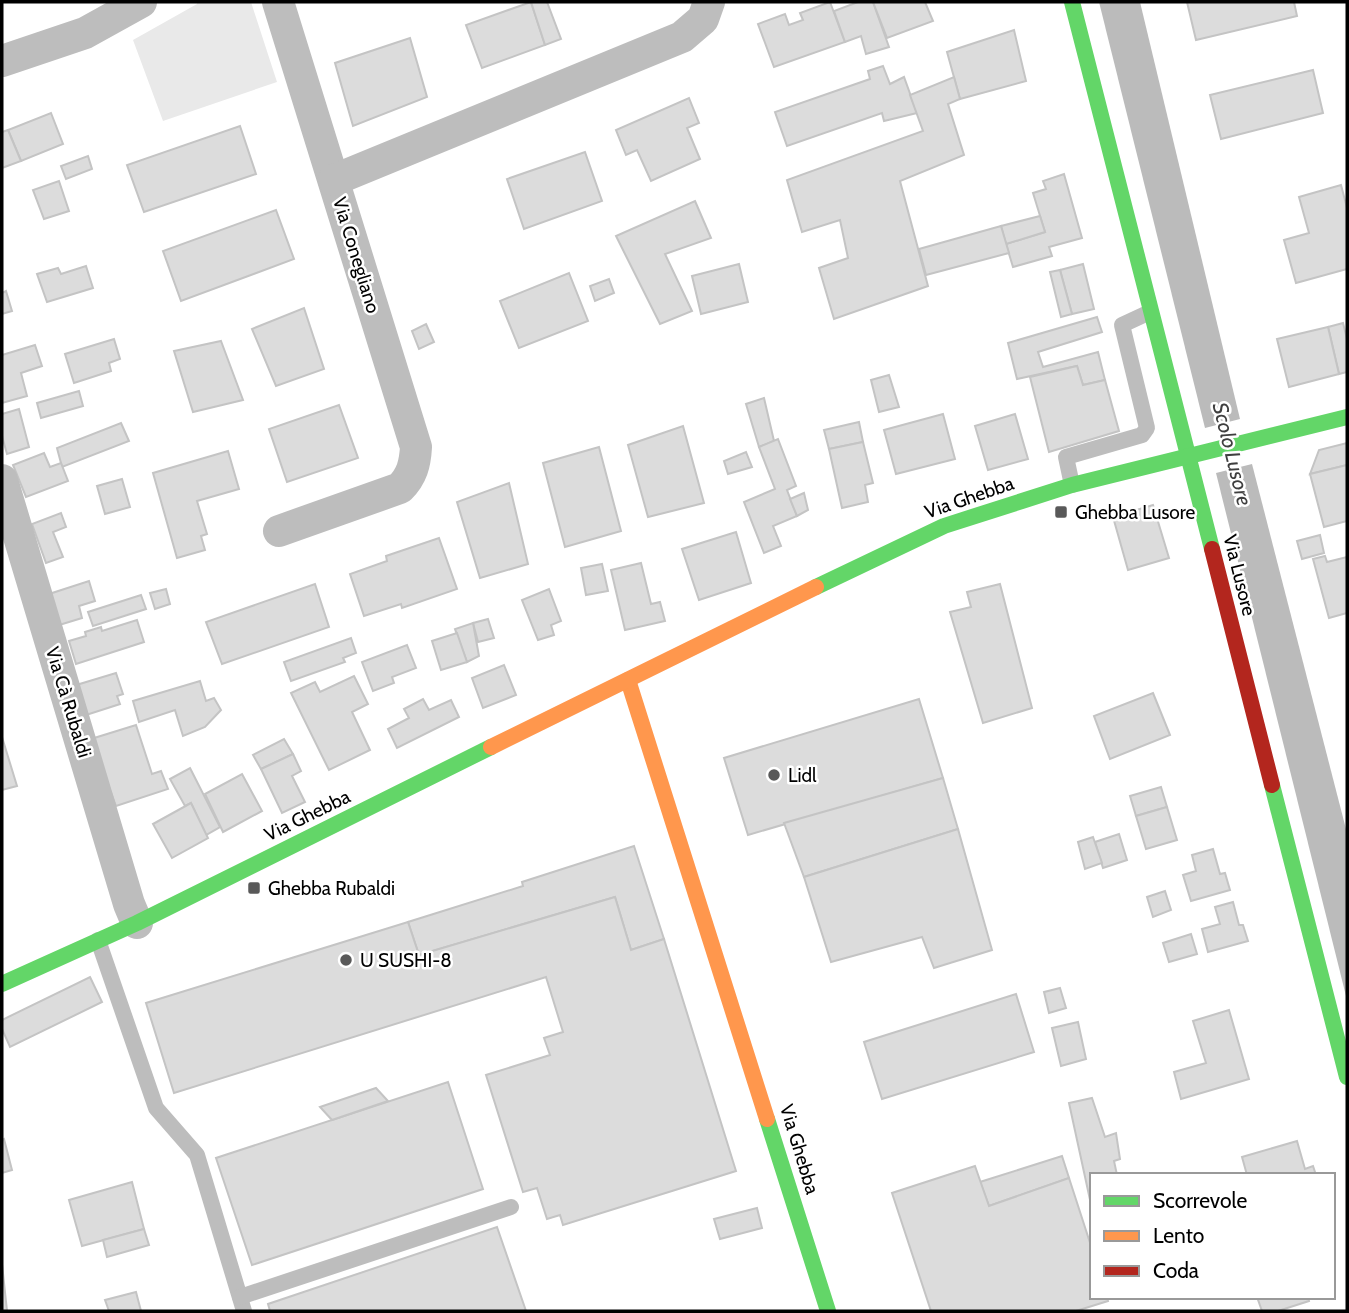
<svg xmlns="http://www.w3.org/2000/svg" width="1349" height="1313" font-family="Cabin,sans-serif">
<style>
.green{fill:#e9e9e9}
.water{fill:#bbb}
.building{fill:#dcdcdc;stroke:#c4c4c4;stroke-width:2}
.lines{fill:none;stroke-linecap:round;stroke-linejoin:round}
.lane{stroke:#bdbdbd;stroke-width:16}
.street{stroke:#bdbdbd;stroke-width:32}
.fast{stroke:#63d668;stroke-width:16}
.slow{stroke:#ff974d;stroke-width:16}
.jam{stroke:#b3261e;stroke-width:16}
.poi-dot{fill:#595959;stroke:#fff;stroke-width:2.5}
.labels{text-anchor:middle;stroke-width:5;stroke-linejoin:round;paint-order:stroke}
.street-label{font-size:19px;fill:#000;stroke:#fff}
.poi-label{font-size:19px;fill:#000;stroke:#fff;text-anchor:start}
.water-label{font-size:21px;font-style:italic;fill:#3f3f3f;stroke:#fff}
</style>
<rect width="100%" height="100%" fill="#fff"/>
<!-- green -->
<path class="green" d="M197,2H251L277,82L163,121L133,40L197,4Z"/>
<!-- water -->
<g class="water">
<path d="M1099,2H1140L1240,419L1205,428Z"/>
<path d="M1252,464L1347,833V1000L1216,473Z"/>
</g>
<!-- building -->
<g class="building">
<path d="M531,2L545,45L482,68L466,25Z"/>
<path d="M531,2H547L561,39L545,45Z"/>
<path d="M830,2L845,42L774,67L758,24L785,14L789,25L803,20L800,13Z"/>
<path d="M858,2H873L889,47L866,54L861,36L845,42L834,11Z"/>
<path d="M873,2H925L933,21L887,38Z"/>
<path d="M1187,2H1294L1297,16L1196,40Z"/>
<path d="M1014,30L1026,81L960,99L947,52Z"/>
<path d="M410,38L427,97L353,126L335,63Z"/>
<path d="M883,66L890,84L904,77L917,113L884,121L882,113L787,146L775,112L870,79L868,71Z"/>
<path d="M1313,70L1323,113L1221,139L1210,95Z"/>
<path d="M954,77L960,99L948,104L964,155L900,181L928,286L834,319L819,268L848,258L840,220L802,232L787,180L923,131L910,95Z"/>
<path d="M689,98L699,123L687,128L700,159L651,181L637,150L626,155L616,130Z"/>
<path d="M51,113L63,144L21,161L8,130Z"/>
<path d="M240,126L256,174L144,212L127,165Z"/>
<path d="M8,130L21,161L2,168V132Z"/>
<path d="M585,152L602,201L524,229L507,179Z"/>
<path d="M88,156L92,169L66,179L61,166Z"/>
<path d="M1064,174L1082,238L1049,247L1052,256L1013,267L1006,244L1045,232L1033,193L1046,189L1043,181Z"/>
<path d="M59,181L69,211L44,219L33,190Z"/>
<path d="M1341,185L1347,208V269L1296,283L1284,240L1309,233L1299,197Z"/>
<path d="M695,201L711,238L665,254L692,311L660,324L616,236Z"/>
<path d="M276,210L294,259L181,301L163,251Z"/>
<path d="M1040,216L1045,232L1006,244L1001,226Z"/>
<path d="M1001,226L1009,253L926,275L919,249Z"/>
<path d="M739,264L748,302L701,314L692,276Z"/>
<path d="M1083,264L1094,309L1072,314L1060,270Z"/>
<path d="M86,266L93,288L47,302L37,274L58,268L61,274Z"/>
<path d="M1060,270L1072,314L1061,317L1050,272Z"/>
<path d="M569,273L588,321L519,348L500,301Z"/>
<path d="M609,279L614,293L595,301L590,286Z"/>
<path d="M6,291L12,311L2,314V293Z"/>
<path d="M304,308L324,369L276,386L252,329Z"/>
<path d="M1097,317L1102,332L1038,352L1043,367L1098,352L1105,380L1083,385L1077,366L1017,379L1008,343Z"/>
<path d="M1343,323L1347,339V372L1339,374L1328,327Z"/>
<path d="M426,324L434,342L419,349L412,331Z"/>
<path d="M1328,327L1339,374L1289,387L1277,339Z"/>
<path d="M114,339L120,359L109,363L111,371L74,383L65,354Z"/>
<path d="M221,341L243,400L193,412L174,351Z"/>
<path d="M35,345L42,366L21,373L27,396L2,403V355Z"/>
<path d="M1077,366L1083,385L1105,380L1119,431L1049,452L1030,377Z"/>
<path d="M889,375L899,407L879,412L871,380Z"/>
<path d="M79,391L83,406L41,418L37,403Z"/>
<path d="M764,398L774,441L759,447L746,404Z"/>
<path d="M339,405L358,458L287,482L269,429Z"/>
<path d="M19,409L29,447L7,454L2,436V414Z"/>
<path d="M943,414L955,459L896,474L884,430Z"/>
<path d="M1015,414L1028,459L988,470L975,426Z"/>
<path d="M859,422L863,442L829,449L824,430Z"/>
<path d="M121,423L129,441L62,467L57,448Z"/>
<path d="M683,426L704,503L648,517L628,445Z"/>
<path d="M778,439L796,486L787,490L797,516L773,526L781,546L764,553L744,502L775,489L759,447Z"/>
<path d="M863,442L873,483L865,485L868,502L842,508L829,449Z"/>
<path d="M1347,443V465L1310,474L1319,450Z"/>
<path d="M599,447L621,531L565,547L543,463Z"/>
<path d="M228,451L239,489L197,501L207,534L201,536L205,550L177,558L153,473Z"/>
<path d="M746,452L752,467L728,474L724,461Z"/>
<path d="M44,453L50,467L61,463L68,481L26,497L13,465Z"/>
<path d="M1347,465V521L1324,527L1310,474Z"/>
<path d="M122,479L130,507L105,514L97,486Z"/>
<path d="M509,483L528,564L480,578L457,502Z"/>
<path d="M804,493L808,510L797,516L790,499Z"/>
<path d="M1153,505L1169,558L1128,570L1113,517Z"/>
<path d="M61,513L66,527L53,532L63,557L46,563L32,524Z"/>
<path d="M736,532L751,583L699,600L682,549Z"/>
<path d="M1320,535L1324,553L1302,559L1297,541Z"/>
<path d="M439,538L457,589L402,608L401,604L364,616L350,574L387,561L386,556Z"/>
<path d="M1325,556L1327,562L1347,557V613L1329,618L1313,559Z"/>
<path d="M641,563L651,604L660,602L665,621L625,630L611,570Z"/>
<path d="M602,564L608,591L586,595L581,568Z"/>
<path d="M89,581L95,601L79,606L82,618L56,626L46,595Z"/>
<path d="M315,584L329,627L222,664L206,622Z"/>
<path d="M1000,584L1032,708L983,723L950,612L971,607L967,592Z"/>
<path d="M166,589L170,604L155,609L150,593Z"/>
<path d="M549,589L561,621L551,625L554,635L538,640L522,600Z"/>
<path d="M141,595L146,609L93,626L88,612Z"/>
<path d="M488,619L494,638L478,642L473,623Z"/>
<path d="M137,620L144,642L76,664L69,641L86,636L85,632L101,627L102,631Z"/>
<path d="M473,623L479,656L467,662L455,629Z"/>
<path d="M457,633L467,662L441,670L432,641Z"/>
<path d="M351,638L356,653L343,658L345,662L291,681L284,662Z"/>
<path d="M407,645L416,668L392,677L394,683L373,691L362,662Z"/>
<path d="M504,665L516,695L483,708L472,678Z"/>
<path d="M116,673L123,694L117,696L120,704L83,716L73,686Z"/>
<path d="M354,676L368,704L352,712L370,750L329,770L291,693L315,682L320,692Z"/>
<path d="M200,681L206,701L214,698L221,710L205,727L183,736L175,710L139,722L133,701Z"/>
<path d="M1153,693L1170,735L1110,759L1094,716Z"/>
<path d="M423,699L429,710L451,700L459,717L397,748L388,729L409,718L404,709Z"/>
<path d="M919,699L943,778L748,835L724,758Z"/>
<path d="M136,725L152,774L161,771L168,789L116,806L91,739Z"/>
<path d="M2,737L17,786L2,790Z"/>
<path d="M284,739L293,754L261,769L253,755Z"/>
<path d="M293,754L301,771L292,776L305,802L282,813L261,769Z"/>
<path d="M190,768L220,827L206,835L191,803L185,806L170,779Z"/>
<path d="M242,774L262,811L223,832L205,794Z"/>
<path d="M943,778L958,829L804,877L784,823Z"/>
<path d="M1161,787L1167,807L1136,816L1130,796Z"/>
<path d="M191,803L208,838L172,858L153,824Z"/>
<path d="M1167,807L1177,840L1146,849L1136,816Z"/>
<path d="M958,829L992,950L934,968L922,937L831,962L804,877Z"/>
<path d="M1119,834L1127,860L1103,868L1095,842Z"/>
<path d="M1093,837L1102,863L1085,869L1078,842Z"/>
<path d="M634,846L664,939L631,950L615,897L419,955L408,922L523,886L522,882Z"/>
<path d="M1213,849L1220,874L1225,873L1230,890L1191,901L1183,875L1196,871L1192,855Z"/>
<path d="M1165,891L1171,910L1153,917L1147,897Z"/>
<path d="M615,897L631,950L664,939L736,1171L563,1225L560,1215L547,1219L537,1188L523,1192L486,1075L550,1055L544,1038L563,1032L546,977L174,1093L146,1003L408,922L419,955Z"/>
<path d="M1233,902L1239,925H1243L1248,941L1208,952L1202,929L1220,924L1215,907Z"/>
<path d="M1191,934L1197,954L1169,962L1163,943Z"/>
<path d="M90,977L102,1002L10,1047L2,1029V1020Z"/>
<path d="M1060,988L1066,1008L1049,1013L1044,992Z"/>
<path d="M1016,994L1034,1052L882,1099L864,1042Z"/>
<path d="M1229,1010L1249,1079L1181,1099L1174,1072L1206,1063L1193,1021Z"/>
<path d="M1078,1022L1086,1059L1061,1066L1052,1028Z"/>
<path d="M448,1082L483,1189L252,1265L216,1158Z"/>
<path d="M376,1088L388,1101L332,1120L320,1107Z"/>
<path d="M1092,1098L1105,1137L1116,1133L1120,1159L1114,1161L1117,1175H1092V1209L1069,1103Z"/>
<path d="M4,1139L12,1170L2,1173V1140Z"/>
<path d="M1297,1141L1305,1169L1313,1166L1316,1175H1247L1242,1157Z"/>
<path d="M1062,1156L1069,1178L989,1206L980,1182Z"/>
<path d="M975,1166L989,1206L1069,1178L1092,1249V1297H1107L1108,1301L1076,1311H931L892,1193Z"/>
<path d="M132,1182L144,1229L82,1246L69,1200Z"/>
<path d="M757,1208L762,1228L720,1239L714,1219Z"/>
<path d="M497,1227L526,1311H270L268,1304Z"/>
<path d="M144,1229L149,1245L107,1257L103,1240Z"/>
<path d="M2,1264L7,1311H2Z"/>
<path d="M136,1292L141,1311H109L105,1300Z"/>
<path d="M1257,1297H1308L1309,1301L1278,1311H1262Z"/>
</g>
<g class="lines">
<!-- lane -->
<g class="lane">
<path d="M1072,485L1066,457L1142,435L1147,428L1122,325L1150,312"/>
<path d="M98,940L156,1108L197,1155L244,1311"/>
<path d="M240,1297L511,1207"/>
</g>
<!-- street -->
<g class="street">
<path d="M278,2L416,447C415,464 412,476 400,488L279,531"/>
<path d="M2,61L85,33L141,2"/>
<path d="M334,180L682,37L703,19L709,2"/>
<path d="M2,480L129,904L137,923"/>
</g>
<!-- fast -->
<g class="fast">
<path d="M1072,2L1212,549"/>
<path d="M816,587L944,526L1072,485L1347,417"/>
<path d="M1272,785L1347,1077"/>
<path d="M2,984L137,923L491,747"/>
<path d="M767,1119L828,1311"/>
</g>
<!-- slow -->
<g class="slow">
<path d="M628,680L767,1119"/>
<path d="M491,747L816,587"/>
</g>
<!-- jam -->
<path class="jam" d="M1212,549L1272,785"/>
</g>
<!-- markers -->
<g class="poi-dot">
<rect x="1054" y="505" width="14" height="14" rx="3.5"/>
<circle cx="774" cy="775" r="7"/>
<rect x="247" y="881" width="14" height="14" rx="3.5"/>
<circle cx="346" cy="960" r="7"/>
</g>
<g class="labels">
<!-- street labels -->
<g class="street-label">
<text transform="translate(357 255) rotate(73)" y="7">Via Conegliano</text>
<text transform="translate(969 497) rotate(-19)" y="7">Via Ghebba</text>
<text transform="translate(1240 575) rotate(76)" y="7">Via Lusore</text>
<text transform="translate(69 702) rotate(73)" y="7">Via Cà Rubaldi</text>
<text transform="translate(307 815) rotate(-26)" y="7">Via Ghebba</text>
<text transform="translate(800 1149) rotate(73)" y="7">Via Ghebba</text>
</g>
<!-- poi labels -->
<g class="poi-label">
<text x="1075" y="519">Ghebba Lusore</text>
<text x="788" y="782">Lidl</text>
<text x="268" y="895">Ghebba Rubaldi</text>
<text x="360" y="967">U SUSHI-8</text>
</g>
<!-- water labels -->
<g class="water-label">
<text transform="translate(1232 454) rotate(76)" y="7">Scolo Lusore</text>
</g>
</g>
<!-- border -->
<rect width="1349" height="1313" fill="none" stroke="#000000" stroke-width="7"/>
<!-- legend -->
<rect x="1090" y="1173" width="245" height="126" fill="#ffffff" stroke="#999999" stroke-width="2"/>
<rect x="1104" y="1196" width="35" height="10" fill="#63d668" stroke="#999999" stroke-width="2"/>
<text x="1153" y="1208" font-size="21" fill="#000000">Scorrevole</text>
<rect x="1104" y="1231" width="35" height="10" fill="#ff974d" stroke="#999999" stroke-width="2"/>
<text x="1153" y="1243" font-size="21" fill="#000000">Lento</text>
<rect x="1104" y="1266" width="35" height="10" fill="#b3261e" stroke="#999999" stroke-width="2"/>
<text x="1153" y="1278" font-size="21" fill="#000000">Coda</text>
</svg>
